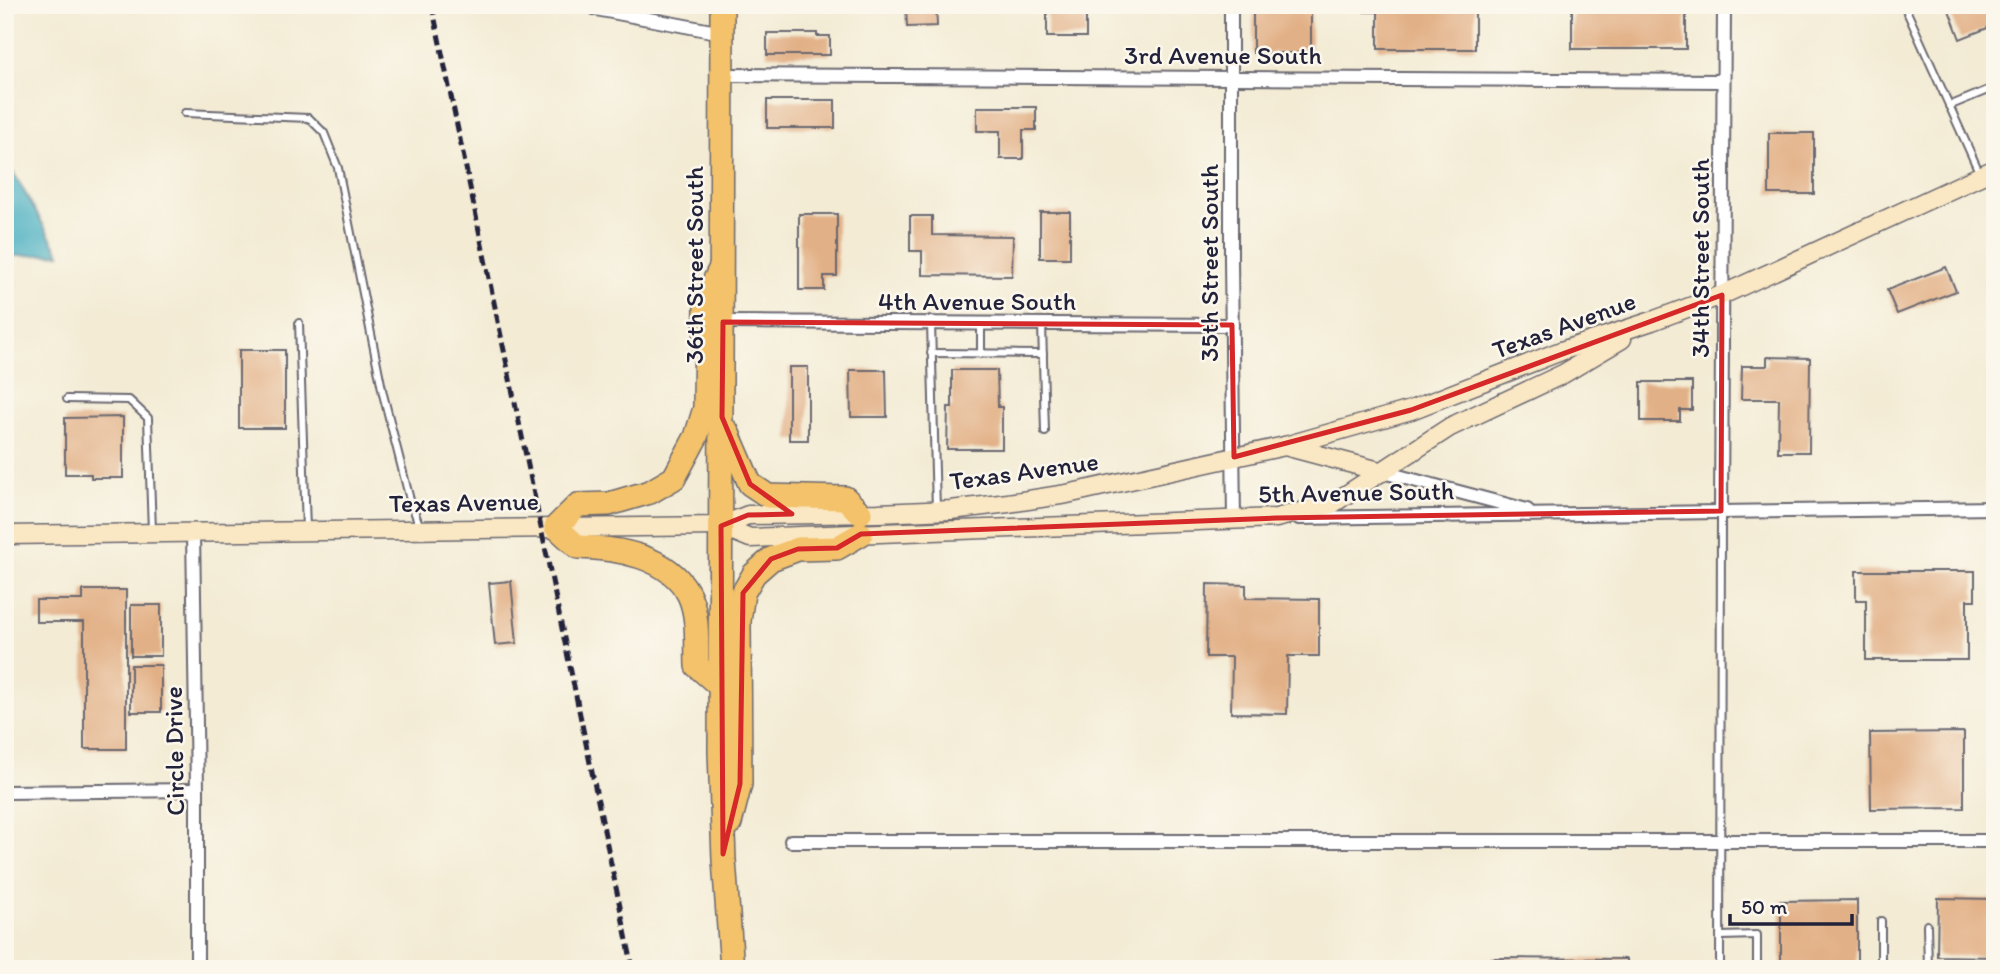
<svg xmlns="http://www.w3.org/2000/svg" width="2000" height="974" font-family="Itim,sans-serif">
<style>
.water{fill:#40abbf;stroke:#31667d;stroke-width:2}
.building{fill:#e2b086}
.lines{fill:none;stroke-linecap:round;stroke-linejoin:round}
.lane-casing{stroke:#6b6871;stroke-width:10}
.street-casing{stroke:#6b6871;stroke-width:16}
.secondary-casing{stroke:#6b6871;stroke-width:21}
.highway-casing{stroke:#6b6871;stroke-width:26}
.lane{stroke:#fff;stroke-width:6}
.street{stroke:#fff;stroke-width:12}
.secondary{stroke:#fae7c3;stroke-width:18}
.highway{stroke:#f3c26a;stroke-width:23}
.rail{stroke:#22223b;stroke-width:5;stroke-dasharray:10 5;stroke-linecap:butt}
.marked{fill:none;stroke:#d62828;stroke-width:5;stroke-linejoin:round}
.labels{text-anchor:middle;stroke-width:5;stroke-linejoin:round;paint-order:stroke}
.street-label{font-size:26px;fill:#22223b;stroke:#fbf7ec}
</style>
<rect width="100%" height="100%" fill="#fbf7ec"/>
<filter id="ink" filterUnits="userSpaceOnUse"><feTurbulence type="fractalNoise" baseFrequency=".0143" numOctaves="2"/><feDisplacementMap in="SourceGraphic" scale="14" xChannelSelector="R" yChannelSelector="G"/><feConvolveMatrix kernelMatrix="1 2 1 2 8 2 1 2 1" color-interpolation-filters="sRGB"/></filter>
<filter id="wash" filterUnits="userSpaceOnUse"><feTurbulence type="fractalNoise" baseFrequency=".00686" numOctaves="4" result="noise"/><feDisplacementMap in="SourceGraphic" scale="28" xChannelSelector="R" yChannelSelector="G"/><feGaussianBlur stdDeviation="1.57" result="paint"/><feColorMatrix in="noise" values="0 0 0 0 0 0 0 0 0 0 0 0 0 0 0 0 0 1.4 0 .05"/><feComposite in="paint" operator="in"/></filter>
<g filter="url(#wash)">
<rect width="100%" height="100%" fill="#f3ebd4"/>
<!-- water -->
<path class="water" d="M5,158L60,254L14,256L5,236Z"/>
<g id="blocks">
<!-- building -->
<g class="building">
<path d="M906,5H936L937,26L907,27Z"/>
<rect x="1047" y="5" width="39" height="32"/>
<rect x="1253" y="5" width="58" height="48"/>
<path d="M1364,5H1475V49H1378V12H1364Z"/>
<rect x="1572" y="5" width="114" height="44"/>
<path d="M1947,5H1995V25L1960,39Z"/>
<path d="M767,33H817V36H830V55H767Z"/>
<rect x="767" y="100" width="68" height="28"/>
<path d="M977,107H1036V130H1023V159H1000V131H977Z"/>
<rect x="1769" y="133" width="45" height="61"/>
<rect x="1040" y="212" width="30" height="46"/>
<path d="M799,214H837V276H824V290H799Z"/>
<path d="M910,216H932V235L1013,236L1012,276L922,275V251H910Z"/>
<path d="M1946,267L1956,291L1897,314L1887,290Z"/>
<rect x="239" y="350" width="46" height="78"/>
<path d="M1767,357L1810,358L1809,452H1778L1779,399H1741L1742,366H1767Z"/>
<rect x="789" y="367" width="19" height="73"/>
<path d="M850,370H886L887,417H851Z"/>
<path d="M952,370H997L998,407H1002V449H947L948,407H952Z"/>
<path d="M1641,382H1692V410H1680V421H1641Z"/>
<path d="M123,417V478H91V474H65V418Z"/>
<path d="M1856,571H1975V600H1967V660H1866V600H1856Z"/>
<path d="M511,581L517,643L495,645L489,583Z"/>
<path d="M1207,584L1246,585V598L1319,599V656H1288L1287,714L1231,713L1232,657H1206Z"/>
<path d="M83,590H126V749H84V622H36V600H83Z"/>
<rect x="131" y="605" width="30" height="51"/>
<rect x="131" y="665" width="30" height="47"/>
<path d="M1964,732V808L1871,809L1870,733Z"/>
<path d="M1938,898L1995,899V957L1937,956Z"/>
<path d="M1857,900V969H1781V901Z"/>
<path d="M1492,958L1627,959V969H1492Z"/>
</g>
</g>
</g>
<g filter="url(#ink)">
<use href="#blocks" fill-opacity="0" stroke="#6b6871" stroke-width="2"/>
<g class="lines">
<!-- lane casing -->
<g class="lane-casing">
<g id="lane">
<path d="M1904,5L1980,174"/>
<path d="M1949,106L1995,87"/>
<path d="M185,113L309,118L324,133L338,168L383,394L410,500L420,527"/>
<path d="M299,323L306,529"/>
<path d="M931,323L936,510"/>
<path d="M981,323V354"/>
<path d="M1042,324L1045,432"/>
<path d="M931,353L1043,354"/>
<path d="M67,399L129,400L148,418L152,531"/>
<path d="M1881,921V969"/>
<path d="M1927,925L1928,969"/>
<path d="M1721,936L1757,935V969"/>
<path d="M1720,969L1721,512"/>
</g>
</g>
<!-- street casing -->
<g class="street-casing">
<g id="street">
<path d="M1231,5V259L1234,521"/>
<path d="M596,9L722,33"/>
<path d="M722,75L1723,81"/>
<path d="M723,322L1232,325"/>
<path d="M1383,472L1527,510"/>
<path d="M1721,511L1724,5"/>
<path d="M1299,518L1995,508"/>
<path d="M193,532L197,790V969"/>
<path d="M5,792L197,790"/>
<path d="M791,841H1995"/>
</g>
</g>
<!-- secondary casing -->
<g class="secondary-casing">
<g id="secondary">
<path d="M1285,446L1383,472"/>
<path d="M721,526L750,538L1276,518L1332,504L1450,427L1563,374L1622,339"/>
<path d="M5,535L721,526L748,515L878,513L951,510L1008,503L1067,494L1285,446L1411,410L1561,351L1652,321L1722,295L1995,169"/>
</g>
</g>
<!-- highway casing -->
<g class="highway-casing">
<g id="highway">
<path d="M722,5L720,752L724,860L732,969"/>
<path d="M720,269L706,299L705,408L696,437L674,478L650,492L609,504L578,505L556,527L578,547C616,548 670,556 689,595C699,616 696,643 697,666L721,687"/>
<path d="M727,431L750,484L768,496L845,498L860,513"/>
<path d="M730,823L740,784L739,621L743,593L754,574L771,559L798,549L837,548L861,534"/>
</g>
</g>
<!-- lane -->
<use href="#lane" class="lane"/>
<!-- street -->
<use href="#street" class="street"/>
<!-- secondary -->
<use href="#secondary" class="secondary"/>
<!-- highway -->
<use href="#highway" class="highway"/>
<!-- rail -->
<path class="rail" d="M432,5L633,969"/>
</g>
</g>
<!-- marked area -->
<path class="marked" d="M1722,295L1721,511L1276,518L861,534L837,548L798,549L771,559L743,593L740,784L723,854L721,526L748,515L792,514L750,484L722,417L723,322L1232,325L1234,457L1411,410Z"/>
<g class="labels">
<!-- street labels -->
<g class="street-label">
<text x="1223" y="64">3rd Avenue South</text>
<text transform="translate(1700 258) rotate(-90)" y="9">34th Street South</text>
<text transform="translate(1209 263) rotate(-90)" y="9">35th Street South</text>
<text transform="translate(694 265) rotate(-90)" y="9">36th Street South</text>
<text x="977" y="310">4th Avenue South</text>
<text transform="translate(1564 325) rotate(-20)" y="9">Texas Avenue</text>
<text transform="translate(1024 471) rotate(-8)" y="9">Texas Avenue</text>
<text transform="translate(1356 492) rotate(-1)" y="9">5th Avenue South</text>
<text transform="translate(464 502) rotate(-1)" y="9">Texas Avenue</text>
<text transform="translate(174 751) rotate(-91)" y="9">Circle Drive</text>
</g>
</g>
<!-- margin -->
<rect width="2000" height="974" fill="none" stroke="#fbf7ec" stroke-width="28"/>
<!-- scale -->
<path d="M1730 914v10h122v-10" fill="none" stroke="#22223b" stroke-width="3.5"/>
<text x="1741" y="914" font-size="21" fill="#22223b" stroke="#fbf7ec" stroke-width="5" paint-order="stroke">50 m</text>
</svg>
